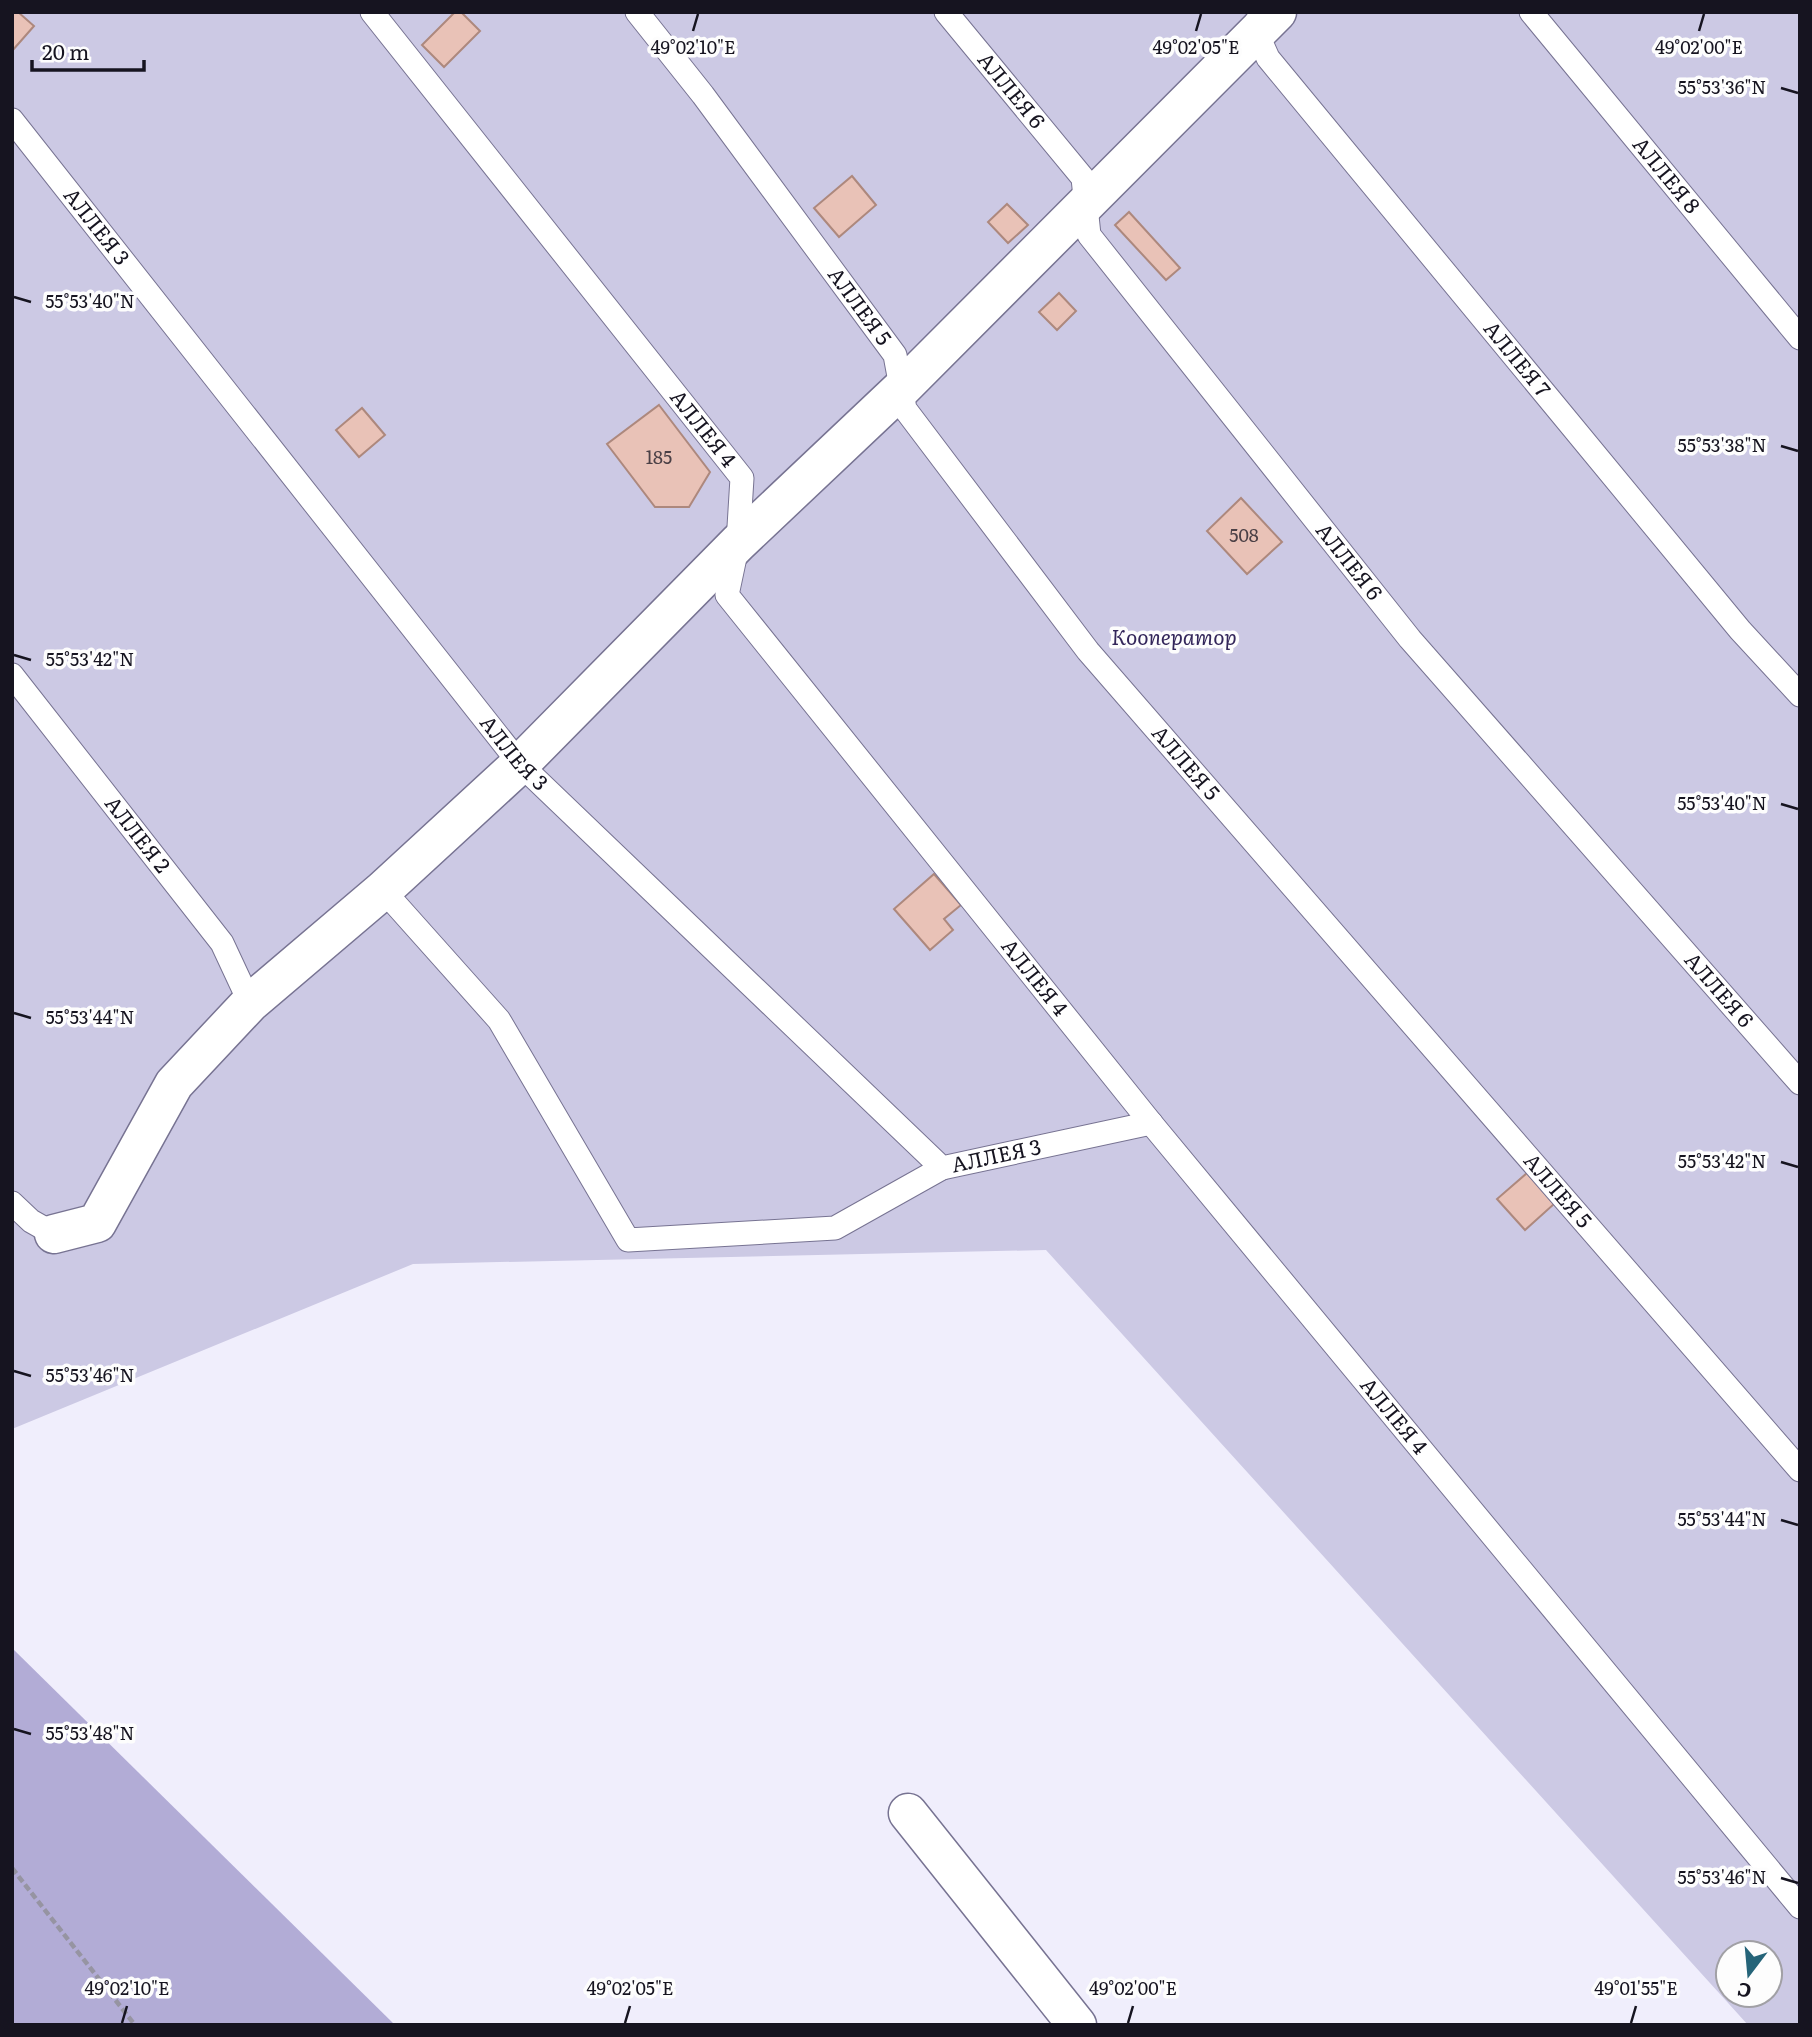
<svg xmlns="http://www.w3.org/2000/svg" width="1812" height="2037" font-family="Literata,serif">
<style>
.green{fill:#ccc9e4;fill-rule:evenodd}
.forest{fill:#b2acd6}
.building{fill:#e9c2b7;stroke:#ad887d;stroke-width:2}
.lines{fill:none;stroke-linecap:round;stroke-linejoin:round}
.lane-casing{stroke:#777392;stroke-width:25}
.street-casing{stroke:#777392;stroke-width:41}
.path{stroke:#9694a2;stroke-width:4.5;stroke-dasharray:7 3.5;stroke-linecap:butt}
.lane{stroke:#fff;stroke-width:23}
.street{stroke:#fff;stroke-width:38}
.ticks{fill:none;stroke:#161420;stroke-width:2.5}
.labels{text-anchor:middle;stroke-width:7;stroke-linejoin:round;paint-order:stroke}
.number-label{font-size:18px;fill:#4b4046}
.street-label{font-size:21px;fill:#161420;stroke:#fdfdfd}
.park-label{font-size:21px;font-style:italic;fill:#33265a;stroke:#fdfdfd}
.ticks-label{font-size:18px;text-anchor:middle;fill:#161420;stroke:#fdfdfd;stroke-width:7;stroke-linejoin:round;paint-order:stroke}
</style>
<rect width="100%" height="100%" fill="#f0eefc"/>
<!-- green -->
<path class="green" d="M12,12H1800V2025H1748L1046,1250L413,1264L12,1429ZM1728,1953H1770V1995H1728Z"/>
<!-- forest -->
<path class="forest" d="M12,1648L395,2025H12Z"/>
<!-- building -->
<g class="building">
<path d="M12,12H18L34,26L12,51Z"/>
<path d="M455,12H461L480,31L444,67L422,45Z"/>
<path d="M852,176L876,205L839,237L814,208Z"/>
<path d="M1007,204L1028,225L1008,243L988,222Z"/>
<path d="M1129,212L1180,268L1166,280L1115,225Z"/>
<path d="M1059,293L1076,311L1057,330L1039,312Z"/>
<path d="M659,405L710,472L689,507H655L607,444Z"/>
<path d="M362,408L385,435L359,457L336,430Z"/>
<path d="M1241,498L1282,542L1247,574L1207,531Z"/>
<path d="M934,874L961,905L944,919L953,930L930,950L894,909Z"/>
<path d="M1527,1173L1554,1204L1525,1230L1497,1199Z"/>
</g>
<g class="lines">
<!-- lane casing -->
<g class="lane-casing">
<g id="lane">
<path id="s1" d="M372,12L742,478L738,543L727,595L1151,1123L1800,1907"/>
<path id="s2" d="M637,12L703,95L895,355L905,409L1088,651L1800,1470"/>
<path id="s3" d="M946,12L1083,178L1089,235L1410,639L1800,1083"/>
<path id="s4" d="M1531,12L1800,338"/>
<path id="s5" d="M1256,22L1257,33L1268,58L1740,630L1800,695"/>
<path id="s6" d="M12,120L520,764L942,1168L1151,1123"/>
<path id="s7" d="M12,675L222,943L250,1003"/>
<path d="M383,890L499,1020L628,1240L835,1228L942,1168"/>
<path d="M12,1203L31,1221L54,1234"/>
</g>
</g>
<!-- street casing -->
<g class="street-casing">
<g id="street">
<path d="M54,1234L97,1223L174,1084L250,1003L383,890L520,764L738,543L901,389L1277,12"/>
<path d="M908,1813L1077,2025"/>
</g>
</g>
<!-- path -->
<path class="path" d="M12,1868L135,2025"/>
<!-- lane -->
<use href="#lane" class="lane"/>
<!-- street -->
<use href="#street" class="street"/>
</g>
<!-- ticks -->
<path class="ticks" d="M693,31L698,14M1196,31L1201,14M1699,31L1704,14M1781,88L1798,93M14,297L31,302M1781,446L1798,451M14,655L31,660M1781,804L1798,809M14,1013L31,1018M1781,1162L1798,1167M14,1371L31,1376M1781,1520L1798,1525M14,1729L31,1734M1781,1878L1798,1883M122,2023L127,2006M625,2023L630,2006M1128,2023L1133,2006M1631,2023L1636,2006"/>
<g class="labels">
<!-- number labels -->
<g class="number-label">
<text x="659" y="464">185</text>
<text x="1244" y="542">508</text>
</g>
<!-- street labels -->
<g class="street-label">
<text dy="7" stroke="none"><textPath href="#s3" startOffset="102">АЛЛЕЯ 6</textPath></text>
<text dy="7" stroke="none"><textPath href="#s4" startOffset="212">АЛЛЕЯ 8</textPath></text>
<text dy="7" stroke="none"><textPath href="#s6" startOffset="136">АЛЛЕЯ 3</textPath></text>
<text dy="7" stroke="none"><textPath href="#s2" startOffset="369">АЛЛЕЯ 5</textPath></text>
<text dy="7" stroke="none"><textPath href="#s5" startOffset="429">АЛЛЕЯ 7</textPath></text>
<text dy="7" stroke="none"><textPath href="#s1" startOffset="532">АЛЛЕЯ 4</textPath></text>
<text dy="7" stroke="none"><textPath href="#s3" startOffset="690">АЛЛЕЯ 6</textPath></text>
<text dy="7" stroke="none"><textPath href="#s6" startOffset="808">АЛЛЕЯ 3</textPath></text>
<text dy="7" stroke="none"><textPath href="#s2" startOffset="936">АЛЛЕЯ 5</textPath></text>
<text dy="7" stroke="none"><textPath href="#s7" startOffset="203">АЛЛЕЯ 2</textPath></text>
<text dy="7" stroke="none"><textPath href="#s1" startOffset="1204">АЛЛЕЯ 4</textPath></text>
<text dy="7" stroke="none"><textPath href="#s3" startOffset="1256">АЛЛЕЯ 6</textPath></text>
<text dy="7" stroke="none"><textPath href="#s6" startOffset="1460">АЛЛЕЯ 3</textPath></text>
<text dy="7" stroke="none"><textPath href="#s2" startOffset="1503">АЛЛЕЯ 5</textPath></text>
<text dy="7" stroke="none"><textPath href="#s1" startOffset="1771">АЛЛЕЯ 4</textPath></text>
</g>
<!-- park labels -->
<g class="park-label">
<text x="1174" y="645">Кооператор</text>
</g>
</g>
<g class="ticks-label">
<text x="693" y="54">49°02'10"E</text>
<text x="1196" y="54">49°02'05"E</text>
<text x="1699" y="54">49°02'00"E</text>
<text x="1722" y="94">55°53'36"N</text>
<text x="90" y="308">55°53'40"N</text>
<text x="1722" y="452">55°53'38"N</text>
<text x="90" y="666">55°53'42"N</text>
<text x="1722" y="810">55°53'40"N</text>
<text x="90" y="1024">55°53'44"N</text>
<text x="1722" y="1168">55°53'42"N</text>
<text x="90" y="1382">55°53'46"N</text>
<text x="1722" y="1526">55°53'44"N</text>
<text x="90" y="1740">55°53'48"N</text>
<text x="1722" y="1884">55°53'46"N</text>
<text x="127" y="1995">49°02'10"E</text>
<text x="630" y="1995">49°02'05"E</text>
<text x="1133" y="1995">49°02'00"E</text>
<text x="1636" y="1995">49°01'55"E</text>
</g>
<!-- border -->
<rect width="1812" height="2037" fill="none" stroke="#161420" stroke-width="28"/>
<!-- north arrow -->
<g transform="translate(1749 1974) rotate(196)"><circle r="33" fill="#fdfdfd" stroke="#a1a0a5" stroke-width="2"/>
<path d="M0-5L12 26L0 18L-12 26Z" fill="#256479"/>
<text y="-10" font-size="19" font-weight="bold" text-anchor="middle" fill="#161420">С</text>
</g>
<!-- scale -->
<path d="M32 60v10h112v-10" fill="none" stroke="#161420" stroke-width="3.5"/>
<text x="42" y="60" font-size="21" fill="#161420" stroke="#fdfdfd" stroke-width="5" paint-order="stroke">20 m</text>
</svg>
